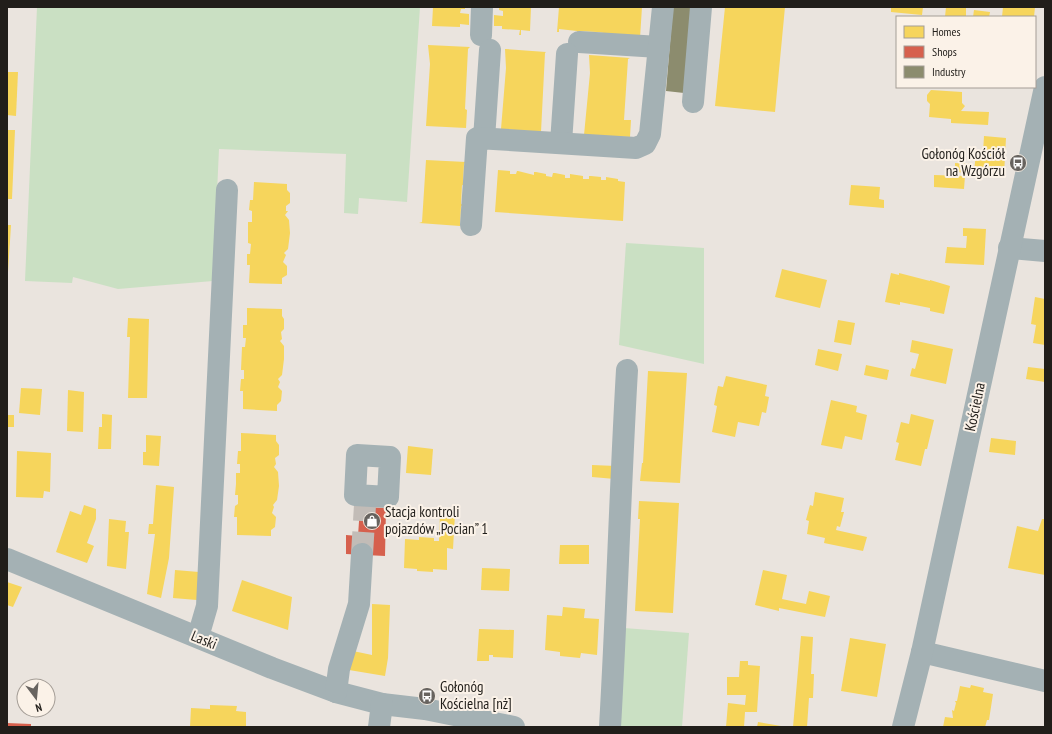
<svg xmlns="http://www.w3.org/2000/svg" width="1052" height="734" font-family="'PT Sans Narrow',sans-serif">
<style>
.green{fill:#cae0c3}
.homes{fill:#f6d55c}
.shops{fill:#d6604d}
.industry{fill:#8c8c6e}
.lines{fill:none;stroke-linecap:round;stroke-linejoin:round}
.minor-tunnel{stroke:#c2bcb7;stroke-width:22;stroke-dasharray:22 11;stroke-linecap:butt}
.minor{stroke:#a4b1b4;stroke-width:22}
.labels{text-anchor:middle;stroke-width:4;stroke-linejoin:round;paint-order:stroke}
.poi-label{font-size:15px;fill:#211e1a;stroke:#fbf2e8;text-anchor:start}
.street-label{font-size:15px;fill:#211e1a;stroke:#fbf2e8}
</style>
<rect width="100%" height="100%" fill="#eae4de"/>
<!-- green -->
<g class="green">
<path d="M37,7H420L407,202L359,198L358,214L344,213L346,154L219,149L213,281L118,289L73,277L72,283L25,281Z"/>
<path d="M626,243L704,248V364L619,345Z"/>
<path d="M624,628L689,633L682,727H619Z"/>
</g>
<!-- homes -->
<g class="homes">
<path d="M433,7H465V9H461L460,13L469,14V25L460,24V27L432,26Z"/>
<path d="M499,7H531L530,31L521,30V35H519L520,30L502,29V26H494V15L503,16V11L499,10Z"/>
<path d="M559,7H642L640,38L597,32L579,31V34L577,33V31L559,29V32H557Z"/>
<path d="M725,7H785L775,112L715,106Z"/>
<path d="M891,7H923L922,15L891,12Z"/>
<path d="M946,7H966V17H945Z"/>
<path d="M1003,7H1035L1034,17H1002Z"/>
<path d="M974,10L990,12L989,17H973Z"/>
<path d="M428,45L470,47L468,49L465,109L467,110L466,128L426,126L430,64Z"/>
<path d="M505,49L546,52L545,53L541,132L501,129L506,68Z"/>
<path d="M589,55L630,58L628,59L624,120H631L630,137L584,135L590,73Z"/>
<path d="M7,72H18L16,116L7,115Z"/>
<path d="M931,90L962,92V103L965,106L961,111L989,112L988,125L951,123V119L929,117L930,104L927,101V95Z"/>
<path d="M7,130H15L12,199H7Z"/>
<path d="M984,136L1006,138L1004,175L974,173L976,152L983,153Z"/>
<path d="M426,160L466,162L464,164L463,183H465V186L462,185L461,204H464V206H461L460,226L419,223L422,222Z"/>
<path d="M955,163L970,164V173L955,172Z"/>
<path d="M498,170L510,171V174H516L517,171H518L534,175V172H536L546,174V176L552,177L553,173H555L565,175V178H570V174L583,176V179H589V176H591L601,177V180H606V177L618,179V181L625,182L623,221L495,212Z"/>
<path d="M934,175L965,176L964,189L934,187Z"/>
<path d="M254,182L287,184V190L290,193V203L286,206V211H288L285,215L289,220L290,233L288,249L284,253L286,255L283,262L287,266V275L282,278V284L249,283L250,265H247V254H250L251,244L248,243V222H252V211L249,210L250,200H253Z"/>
<path d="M851,185L880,187L879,199L884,200V208L849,205Z"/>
<path d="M7,225H11L8,272H7Z"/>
<path d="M963,228L986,229L984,265L945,263L947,247L966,248L967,236H963Z"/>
<path d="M782,269L827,280L820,308L775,297Z"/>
<path d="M891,273L899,275V273L930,281V280L950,286L944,314L930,311V308L900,302V305L885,302Z"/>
<path d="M1035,297L1045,299V345L1033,343L1036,325L1031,324Z"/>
<path d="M247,308L282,309V316L284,319V329L281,332L282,339L280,341L284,346V359L282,375L278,379L280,382L278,387L282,391L281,401L277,405V411L243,409V391H240L241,379H244V370H241L242,347H245L246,338H243V325H247Z"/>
<path d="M128,318L149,319L147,398H128L130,337H127Z"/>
<path d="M838,320L855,323L851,345L834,342Z"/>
<path d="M912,340L953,349L946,384L910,376L912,368L915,369L919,354L910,352Z"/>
<path d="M818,349L842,354L838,371L815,365Z"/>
<path d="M866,365L889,370L887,380L864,375Z"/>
<path d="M1028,367L1045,369V382L1026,379Z"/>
<path d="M648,371L687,373L680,483L640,481L642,463H643Z"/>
<path d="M726,376L767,385L765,396L769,397L766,413L762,412L759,426L738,422L735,437L712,432L717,406L714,405L718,386L723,387Z"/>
<path d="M21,388L42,389L40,415L19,413Z"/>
<path d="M68,390L84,392L83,432L67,431Z"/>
<path d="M831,400L857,406L856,412L867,415L862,440L845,436L842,449L821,445Z"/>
<path d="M102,414L112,415L111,449H98L99,427H102Z"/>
<path d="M911,414L934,420L927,449H925L921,466L895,460L899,443L896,442L901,422L909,424Z"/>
<rect x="7" y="415" width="7" height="12"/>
<path d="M241,433L276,435V441L279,445V455L275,458L276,464L274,467L278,472L279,486L277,500L273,505L274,507L272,513L276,517L275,527L271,530V536L237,535V517H234L235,506L238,504V495H235L236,484V473H240V464H237L238,451H241Z"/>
<path d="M146,435L161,436L159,466L143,465V452H146Z"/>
<path d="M991,438L1016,441L1015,455L989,452Z"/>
<path d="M408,446L433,449L431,475L406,473Z"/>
<path d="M17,451L51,453L50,492L44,491L43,498L16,497Z"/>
<path d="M592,465L616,466L615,479L592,477Z"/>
<path d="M156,485L174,487L169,558L161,598L147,594L155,534H148L149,524H153Z"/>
<path d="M815,492L844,498L841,512H844L840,527L837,526L836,530L867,537L863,551L824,543L825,538L807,534L809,521L806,520L810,505L813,506Z"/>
<path d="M639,501L679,503L673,613L635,611L640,519H638Z"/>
<path d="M84,505L96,509V519L87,543L94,546L87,563L56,552L70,511L81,515Z"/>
<path d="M440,513L455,514L453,549L447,548V570L433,569V572L417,571V569L404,568L405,539L419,540V537L434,538V541H439Z"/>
<path d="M109,519L126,521L125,532H129L126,569L107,566Z"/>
<path d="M1042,519H1045V575L1008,568L1017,526L1038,531Z"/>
<path d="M560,545H589V564H559Z"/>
<path d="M482,568L510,569L509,591L481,590Z"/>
<path d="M175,570L199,572L197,600L173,598Z"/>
<path d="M763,570L787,575L782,599L806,604L809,591L830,596L825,617L779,608V611L755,605Z"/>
<path d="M242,580L292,597L288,630L232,611Z"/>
<path d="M7,582L22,587L13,607L7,605Z"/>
<path d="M372,604L390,605L388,658L385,676L349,670L353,651L372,655Z"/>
<path d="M563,607L585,609L584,618L599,619L597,655L581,653L580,658L560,656V652L545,650L547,615L562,616Z"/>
<path d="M479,629L514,630L513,658L493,657V655H489V661H477Z"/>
<path d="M801,636L813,637L811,674H814L813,698H809L807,727H793Z"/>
<path d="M850,638L886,644L877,697L841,691Z"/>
<path d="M740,661H748V665L760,666L757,712H745L744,727H726L728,703L745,705L746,695H727V677H739Z"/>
<path d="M971,685L984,688L983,692L993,694L989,720H987L985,727H943L945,717L953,718L952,710L954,711L956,703L955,701H957L960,686L970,688Z"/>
<path d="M210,705L237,706L236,711L246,712V727H190L191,708L210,709Z"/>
<path d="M758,722L781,726L780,727H757Z"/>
</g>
<!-- shops -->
<g class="shops">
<path d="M360,507L386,508L385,556L346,554V535L358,536Z"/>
<path d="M7,723L31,724V727H7Z"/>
</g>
<!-- industry -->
<path class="industry" d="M673,7H691L684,93L666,91Z"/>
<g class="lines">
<!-- minor-tunnel -->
<path class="minor-tunnel" d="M362,554L365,505"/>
<!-- minor -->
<g class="minor">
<path d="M481,35L482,7"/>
<path d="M579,42L659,47"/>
<path d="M693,102L701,7"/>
<path d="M484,139L490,50"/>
<path d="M561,143L567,54"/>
<path d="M471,225L477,138L636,148L645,144L650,134L663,7"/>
<path d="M1009,248L1045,251"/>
<path d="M357,455L390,457L388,497L355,495Z"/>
<path d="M7,559L272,668L336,692L382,704L425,709L514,727"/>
<path d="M198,637L207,606L227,190"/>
<path d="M922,652L1045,681"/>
<path d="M336,692L339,669L359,604L362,554"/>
<path d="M379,727L382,704"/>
<path d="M610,727C617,608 620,489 627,370"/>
<path d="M903,727L922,652L1045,87"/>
</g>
</g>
<!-- icons -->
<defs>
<g id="bus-disc" transform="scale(0.9)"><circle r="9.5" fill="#67635f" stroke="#fbf2e8"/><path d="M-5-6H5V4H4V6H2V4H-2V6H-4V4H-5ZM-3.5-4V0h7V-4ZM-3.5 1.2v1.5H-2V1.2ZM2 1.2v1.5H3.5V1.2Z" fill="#fff"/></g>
<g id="shop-disc" transform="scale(0.9)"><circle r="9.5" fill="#67635f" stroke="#fbf2e8"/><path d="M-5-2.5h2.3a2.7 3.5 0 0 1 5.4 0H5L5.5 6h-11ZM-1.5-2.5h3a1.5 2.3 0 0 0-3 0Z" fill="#fff"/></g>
</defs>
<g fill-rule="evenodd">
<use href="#bus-disc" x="1018" y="163"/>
<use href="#shop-disc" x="372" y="521"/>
<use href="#bus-disc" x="427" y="696"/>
</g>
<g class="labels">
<!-- poi labels -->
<g class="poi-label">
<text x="1005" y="159" text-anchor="end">Gołonóg Kościół<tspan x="1005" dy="17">na Wzgórzu</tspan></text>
<text x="385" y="517">Stacja kontroli<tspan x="385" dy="17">pojazdów „Pocian” 1</tspan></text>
<text x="440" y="692">Gołonóg<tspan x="440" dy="17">Kościelna [nż]</tspan></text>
</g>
<!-- street labels -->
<g class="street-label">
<text transform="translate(975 407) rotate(-78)" y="5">Kościelna</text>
<text transform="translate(204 640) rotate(22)" y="5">Laski</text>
</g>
</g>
<!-- border -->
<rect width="1052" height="734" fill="none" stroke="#211e1a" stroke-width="16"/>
<!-- legend -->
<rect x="896" y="16" width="140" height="72" fill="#fbf2e8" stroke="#a49d96"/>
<rect x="904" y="26" width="20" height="12" fill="#f6d55c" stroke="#a49d96"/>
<text x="932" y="36" font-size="12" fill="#211e1a">Homes</text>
<rect x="904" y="46" width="20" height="12" fill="#d6604d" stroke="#a49d96"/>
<text x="932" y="56" font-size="12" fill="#211e1a">Shops</text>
<rect x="904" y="66" width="20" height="12" fill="#8c8c6e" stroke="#a49d96"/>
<text x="932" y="76" font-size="12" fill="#211e1a">Industry</text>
<!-- north arrow -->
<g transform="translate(36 698) rotate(164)"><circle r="19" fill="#fbf2e8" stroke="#a49d96"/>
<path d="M0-3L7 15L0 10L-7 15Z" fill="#67635f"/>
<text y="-6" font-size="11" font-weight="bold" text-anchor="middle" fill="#211e1a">N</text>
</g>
</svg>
